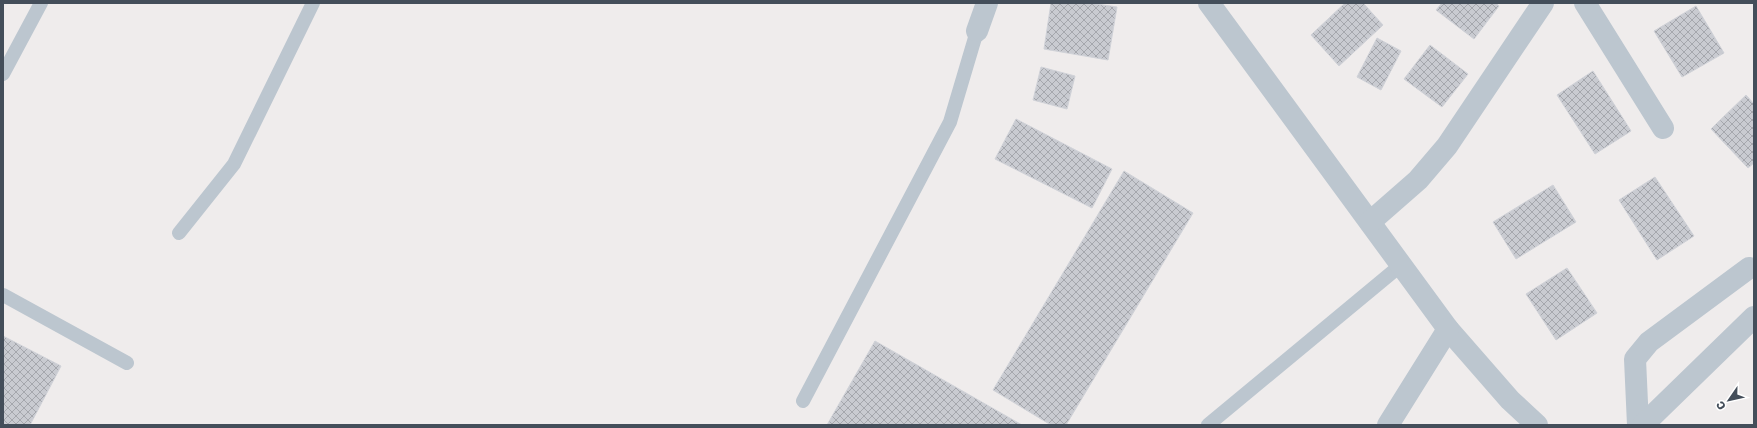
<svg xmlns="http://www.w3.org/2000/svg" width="1757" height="428" font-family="Rubik,sans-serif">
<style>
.building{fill:url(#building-cross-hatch);stroke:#d0d2d8}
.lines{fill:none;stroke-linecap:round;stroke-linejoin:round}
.service{stroke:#bcc6cf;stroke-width:14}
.minor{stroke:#bcc6cf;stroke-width:22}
</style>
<defs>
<pattern id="building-cross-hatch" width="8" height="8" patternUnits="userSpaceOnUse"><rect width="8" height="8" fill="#c9cbd1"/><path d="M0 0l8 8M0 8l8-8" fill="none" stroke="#a5a7ad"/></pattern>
</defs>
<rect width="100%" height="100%" fill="#efecec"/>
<!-- building -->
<g class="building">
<path d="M1051,3H1090L1117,7L1108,60L1044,49Z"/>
<path d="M1345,3H1363L1383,25L1339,66L1311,35Z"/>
<path d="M1442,3H1496L1499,6L1474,39L1436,10Z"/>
<path d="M1696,6L1724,53L1682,77L1654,31Z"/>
<path d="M1377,38L1401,51L1381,90L1357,77Z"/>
<path d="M1430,45L1468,74L1442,107L1404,79Z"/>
<path d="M1041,67L1075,76L1067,109L1033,100Z"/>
<path d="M1593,71L1631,131L1595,154L1557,95Z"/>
<path d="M1746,95L1754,104V163L1748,168L1711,129Z"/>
<path d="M1016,119L1112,169L1092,208L995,159Z"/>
<path d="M1124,171L1193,213L1066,425H1051L993,390Z"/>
<path d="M1655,177L1694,236L1657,260L1619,200Z"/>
<path d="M1553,185L1576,222L1516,259L1493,222Z"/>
<path d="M1567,268L1597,313L1556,340L1526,294Z"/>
<path d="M3,336L61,366L30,425H3Z"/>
<path d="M875,341L1022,425H827Z"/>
</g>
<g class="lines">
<!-- service -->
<g class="service">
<path d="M3,74L41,3"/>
<path d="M179,233L234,164L313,3"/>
<path d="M3,295L127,363"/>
<path d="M803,401L950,122L977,31"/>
<path d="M1208,425L1401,265"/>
</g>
<!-- minor -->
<g class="minor">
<path d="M1209,3L1448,329L1510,400L1537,425"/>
<path d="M1585,3L1663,128"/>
<path d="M977,31L987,3"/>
<path d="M1370,222L1418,180L1447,146L1543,3"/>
<path d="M1388,425L1448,329"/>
<path d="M1638,425L1635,359L1649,342L1749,268"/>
<path d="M1643,425L1754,317"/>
</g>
</g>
<!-- border -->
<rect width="1757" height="428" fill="none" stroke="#444e5a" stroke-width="8"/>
<!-- north arrow -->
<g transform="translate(1729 400) rotate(236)" stroke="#ffffff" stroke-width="3" paint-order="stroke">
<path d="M0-3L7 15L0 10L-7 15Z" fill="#444e5a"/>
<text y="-6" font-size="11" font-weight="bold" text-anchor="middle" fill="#444e5a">С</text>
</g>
</svg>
